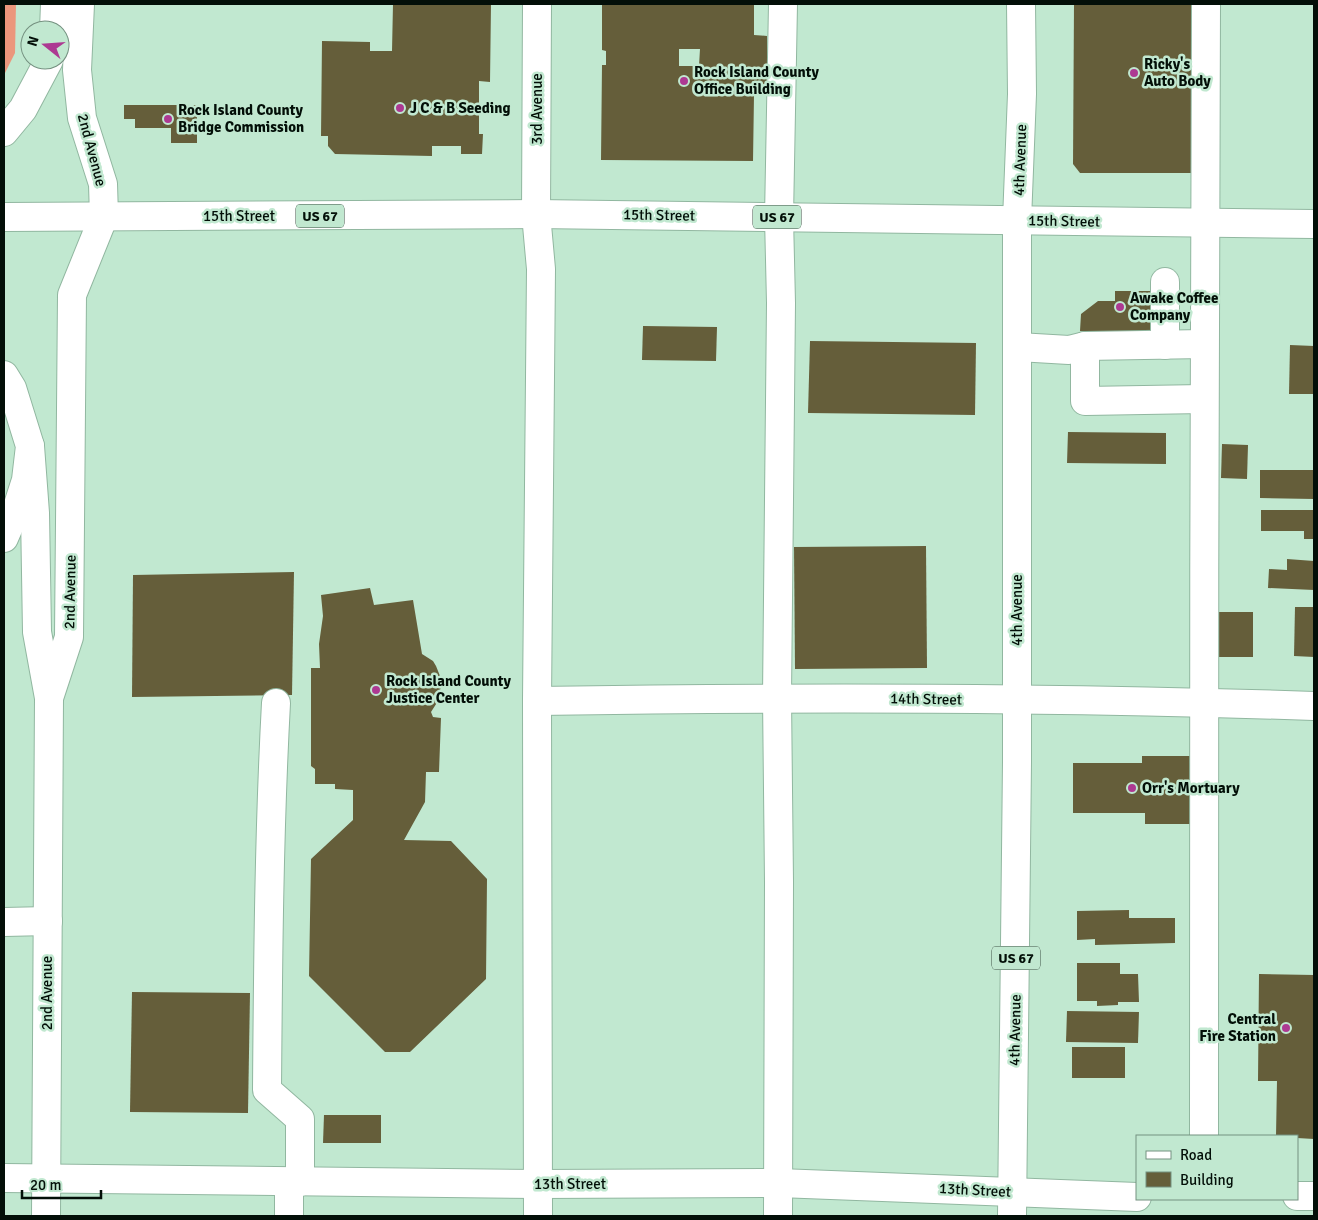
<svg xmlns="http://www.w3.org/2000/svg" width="1318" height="1220" font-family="Signika,sans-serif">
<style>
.green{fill:#eb977c}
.building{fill:#655e3a;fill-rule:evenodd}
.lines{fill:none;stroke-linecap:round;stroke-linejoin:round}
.minor-casing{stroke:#91b7a0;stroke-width:30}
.major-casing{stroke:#91b7a0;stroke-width:30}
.highway-casing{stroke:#91b7a0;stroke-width:30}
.minor{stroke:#fff;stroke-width:28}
.major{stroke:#fff;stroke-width:28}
.highway{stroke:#fff;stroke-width:28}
.poi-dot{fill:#ad3992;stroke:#c1e8d0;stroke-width:2}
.labels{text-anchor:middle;stroke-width:5;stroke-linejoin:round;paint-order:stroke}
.shield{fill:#c1e8d0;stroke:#3c5044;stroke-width:1}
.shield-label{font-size:14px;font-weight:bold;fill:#030f08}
.poi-label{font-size:15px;font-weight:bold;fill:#030f08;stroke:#c1e8d0;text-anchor:start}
.street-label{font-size:15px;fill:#030f08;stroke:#c1e8d0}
</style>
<rect width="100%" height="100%" fill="#c1e8d0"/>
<!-- green -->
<path class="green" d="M4,4H16L15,53L4,75Z"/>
<!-- building -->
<g class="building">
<path d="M393,4H491L490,82L479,81V134H483L482,154H461V146H432V156L335,154L328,146V136H321L322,41L370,42V51H392Z"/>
<path d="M602,4H754V35L767,36V95H754L753,161L601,160L602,65H606V51L602,50ZM679,49H700L699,66H679Z"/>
<path d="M1074,4H1194L1193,173H1080L1073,164Z"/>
<path d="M124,105H197V143H171V128H135V119H124Z"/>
<path d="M1115,291H1152L1151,332L1080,331L1081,314L1098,301H1115Z"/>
<path d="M643,326L717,327L716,361L642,360Z"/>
<path d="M810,341L976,343L975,415L808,413Z"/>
<path d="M1290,345L1314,346V394H1289Z"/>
<path d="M1068,432L1166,433V464L1067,463Z"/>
<path d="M1222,444L1248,445L1247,479L1221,478Z"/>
<path d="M1260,470H1314V499L1260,498Z"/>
<path d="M1261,510H1314V539H1304V531H1261Z"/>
<path d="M926,546L927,668L795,669L794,547Z"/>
<path d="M1287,559L1314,561V590L1268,588L1269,569L1287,570Z"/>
<path d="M294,572L292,695L132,697L133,575Z"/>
<path d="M370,588L374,605L413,600L422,654L433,661L436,666L442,681L438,701L431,712L433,717L441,718L439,772H426L425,802L404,840L451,841L487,879L486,979L410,1052H385L309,976L311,859L353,820V790L335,789V784H315V769L311,766V668H320L319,644L323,616L321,595Z"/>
<path d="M1295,607H1314V657L1294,656Z"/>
<rect x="1213" y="612" width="40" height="45"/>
<path d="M1142,756H1190V824H1145V813H1073V763H1142Z"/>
<path d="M1129,910V918H1175V943L1095,945V939L1077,940V911Z"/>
<path d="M1077,963H1120V974H1138L1139,1002H1118V1005L1097,1006V1001H1077Z"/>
<path d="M1259,974L1314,975V1139L1297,1138V1136H1276L1277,1081H1258Z"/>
<path d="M132,992L250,993L248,1113L130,1112Z"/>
<path d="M1067,1011L1139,1012L1138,1043L1066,1042Z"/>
<rect x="1072" y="1047" width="53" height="31"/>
<path d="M324,1115H381V1143H323Z"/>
</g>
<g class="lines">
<!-- minor casing -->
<g class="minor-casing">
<g id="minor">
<path d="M537,4L536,214L541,269L537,701L538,1216"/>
<path d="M1165,345V282"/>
<path d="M1085,346V401L1203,399"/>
<path d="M1018,347L1069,350L1085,346L1204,344"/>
<path d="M537,701C796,697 1055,697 1314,706"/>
<path d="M276,703C269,832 268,961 267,1090L300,1119V1182"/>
<path d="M4,922L48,921"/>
<path d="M1204,1136C1205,759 1203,381 1206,4"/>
<path d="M4,1178L539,1184L779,1183L1137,1197"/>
<path d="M289,1182V1216"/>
<path d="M1297,1196H1314"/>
<path d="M46,1216L49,698L69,637L72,295L104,216L103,184L82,118L77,70L80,4"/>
<path d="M778,1216L779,882L777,697L781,303L779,217L783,4"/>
</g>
</g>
<!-- major casing -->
<g class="major-casing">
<g id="major">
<path d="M4,217L536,214L1314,224"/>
<path d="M1012,1216L1017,762V220L1022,94L1021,4"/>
</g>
</g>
<!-- highway casing -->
<g class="highway-casing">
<g id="highway">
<path d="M54,30L55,4"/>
<path d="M4,132L23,109L49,60"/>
<path d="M4,375L12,388L30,446L26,480L17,508L4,538"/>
<path d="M30,446L35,513L37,632L49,698"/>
</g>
</g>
<!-- minor -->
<use href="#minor" class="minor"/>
<!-- major -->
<use href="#major" class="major"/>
<!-- highway -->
<use href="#highway" class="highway"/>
</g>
<!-- markers -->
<g class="poi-dot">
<circle cx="1134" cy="73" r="5"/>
<circle cx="684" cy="81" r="5"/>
<circle cx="400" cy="108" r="5"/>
<circle cx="168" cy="119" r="5"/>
<circle cx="1120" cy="307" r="5"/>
<circle cx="376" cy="690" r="5"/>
<circle cx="1132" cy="788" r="5"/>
<circle cx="1286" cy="1028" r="5"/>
</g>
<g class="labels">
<!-- shield labels -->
<g class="shield">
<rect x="296" y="204.5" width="48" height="23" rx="4"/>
<rect x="753" y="205.5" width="48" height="23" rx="4"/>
<rect x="992" y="946.5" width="48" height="23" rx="4"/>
</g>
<g class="shield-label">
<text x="320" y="221">US 67</text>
<text x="777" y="222">US 67</text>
<text x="1016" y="963">US 67</text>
</g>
<!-- poi labels -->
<g class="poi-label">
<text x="1144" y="69">Ricky's<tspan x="1144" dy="17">Auto Body</tspan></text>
<text x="694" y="77">Rock Island County<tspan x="694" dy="17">Office Building</tspan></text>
<text x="410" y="113">J C &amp; B Seeding</text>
<text x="178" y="115">Rock Island County<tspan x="178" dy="17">Bridge Commission</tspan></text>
<text x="1130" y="303">Awake Coffee<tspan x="1130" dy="17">Company</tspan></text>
<text x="386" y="686">Rock Island County<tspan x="386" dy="17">Justice Center</tspan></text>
<text x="1142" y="793">Orr's Mortuary</text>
<text x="1276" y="1024" text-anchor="end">Central<tspan x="1276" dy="17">Fire Station</tspan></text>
</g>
<!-- street labels -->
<g class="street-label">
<text transform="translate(537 109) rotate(-90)" y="5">3rd Avenue</text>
<text transform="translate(92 150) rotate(75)" y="5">2nd Avenue</text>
<text transform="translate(1020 160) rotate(-88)" y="5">4th Avenue</text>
<text transform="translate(659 215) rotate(1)" y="5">15th Street</text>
<text x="239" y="221">15th Street</text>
<text transform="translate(1064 221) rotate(1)" y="5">15th Street</text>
<text transform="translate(70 592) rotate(-89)" y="5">2nd Avenue</text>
<text transform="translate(1017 610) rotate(-90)" y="5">4th Avenue</text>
<text transform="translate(926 699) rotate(1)" y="5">14th Street</text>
<text transform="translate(47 993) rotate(-90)" y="5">2nd Avenue</text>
<text transform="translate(1015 1030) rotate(-89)" y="5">4th Avenue</text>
<text x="570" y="1189">13th Street</text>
<text transform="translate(975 1190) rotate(3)" y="5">13th Street</text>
</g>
</g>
<!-- border -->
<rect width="1318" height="1220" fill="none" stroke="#030f08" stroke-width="10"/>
<!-- legend -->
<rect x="1136" y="1135" width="162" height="65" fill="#c1e8d0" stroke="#759180"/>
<rect x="1146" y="1151" width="25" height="8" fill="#ffffff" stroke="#759180"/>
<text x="1180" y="1160" font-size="15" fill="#030f08">Road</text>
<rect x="1146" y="1172" width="25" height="15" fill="#655e3a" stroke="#759180"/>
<text x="1180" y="1185" font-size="15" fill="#030f08">Building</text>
<!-- north arrow -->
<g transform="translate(45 45) rotate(287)"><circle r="24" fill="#c1e8d0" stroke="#759180"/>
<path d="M0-4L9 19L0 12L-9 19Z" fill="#ad3992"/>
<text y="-8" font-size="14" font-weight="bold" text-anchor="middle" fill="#030f08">N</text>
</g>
<!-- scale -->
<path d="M22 1190v8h79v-8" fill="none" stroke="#030f08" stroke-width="2.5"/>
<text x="30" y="1190" font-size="15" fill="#030f08" stroke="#c1e8d0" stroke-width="4" paint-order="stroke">20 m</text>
</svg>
